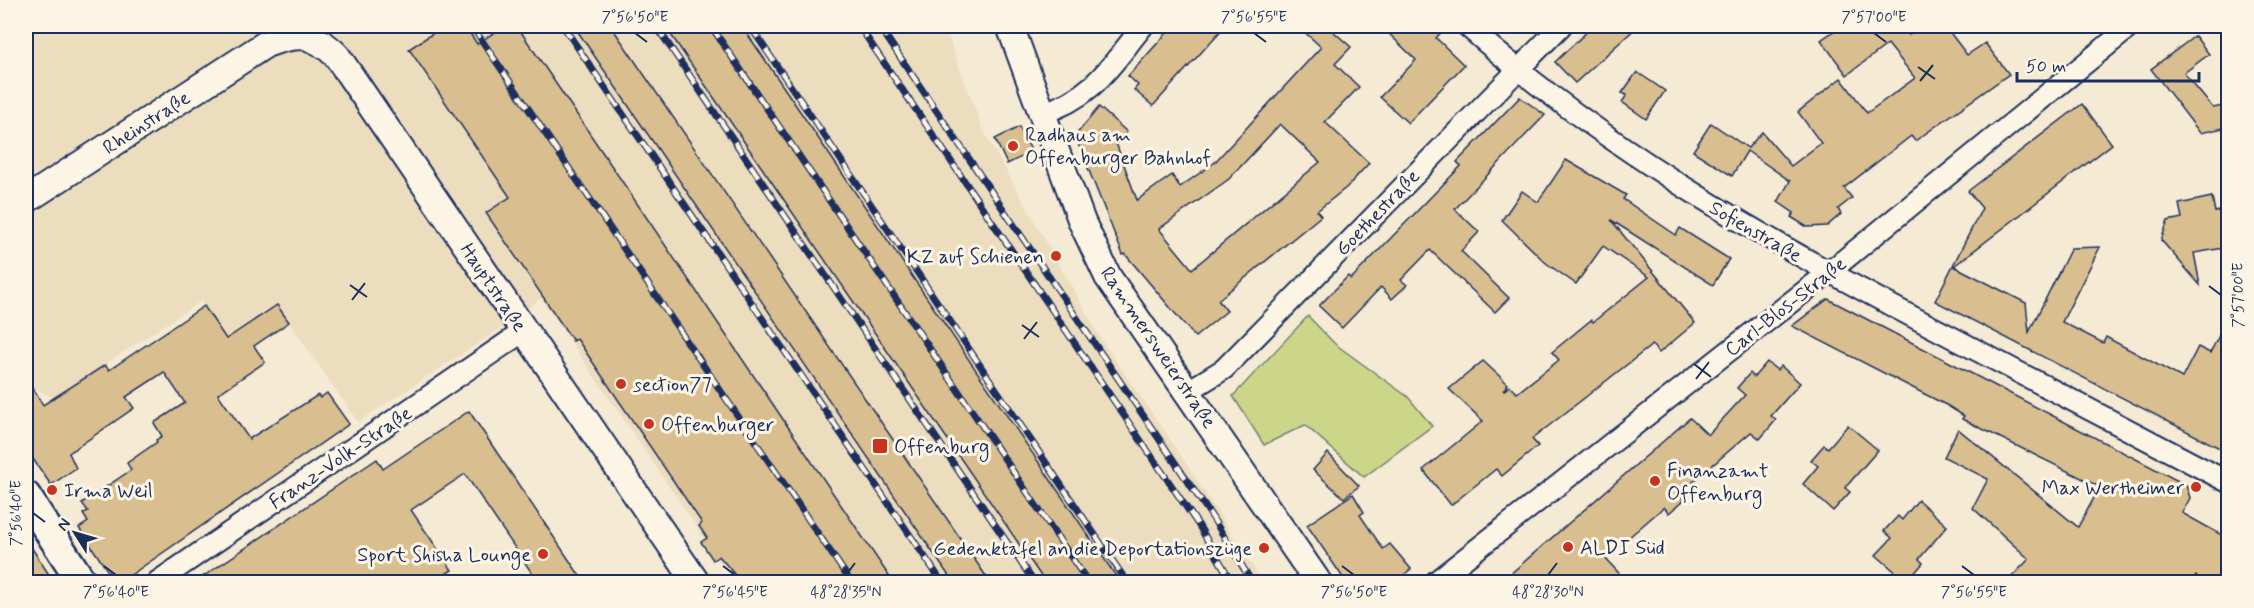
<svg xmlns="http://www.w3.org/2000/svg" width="2254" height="608" font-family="Mynerve,sans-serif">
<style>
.built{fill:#edddbf}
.green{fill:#cbd689;stroke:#738274;stroke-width:1.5}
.building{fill:#d9be8f;stroke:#1b2f5e;stroke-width:1.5;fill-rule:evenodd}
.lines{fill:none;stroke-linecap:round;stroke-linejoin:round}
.minor-casing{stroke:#1b2f5e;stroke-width:24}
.tertiary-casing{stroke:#1b2f5e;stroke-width:30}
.secondary-casing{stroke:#1b2f5e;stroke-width:33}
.minor{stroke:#fcf5e5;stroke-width:20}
.tertiary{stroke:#fcf5e5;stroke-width:26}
.secondary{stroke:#fcf5e5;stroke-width:28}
.rail-casing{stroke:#1b2f5e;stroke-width:7}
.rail{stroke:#fcf5e5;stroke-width:4.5;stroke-dasharray:14;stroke-linecap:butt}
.ticks{fill:none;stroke:#1b2f5e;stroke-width:2}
.poi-dot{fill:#c8321e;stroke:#fcf5e5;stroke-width:2}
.labels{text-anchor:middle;stroke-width:6;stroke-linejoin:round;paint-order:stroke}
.street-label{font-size:20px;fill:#1b2f5e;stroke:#fcf5e5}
.poi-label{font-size:20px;fill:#1b2f5e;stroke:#fcf5e5;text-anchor:start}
.neatline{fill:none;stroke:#1b2f5e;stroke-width:2}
.ticks-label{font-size:15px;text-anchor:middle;fill:#1b2f5e}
</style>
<rect width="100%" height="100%" fill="#f5ead4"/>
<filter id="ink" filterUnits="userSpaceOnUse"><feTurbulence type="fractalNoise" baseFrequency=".0167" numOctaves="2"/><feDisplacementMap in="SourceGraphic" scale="12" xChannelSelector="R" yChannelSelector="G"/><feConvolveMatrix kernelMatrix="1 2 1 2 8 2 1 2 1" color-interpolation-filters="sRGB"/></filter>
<g filter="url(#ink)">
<!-- built -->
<path class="built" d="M28,26H944L983,130L1104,344L1170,439L1263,582H734L541,298L497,331L358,422L277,305L226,339L201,301L54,398L26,384V229L38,220L26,202V27Z"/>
<!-- green -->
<path class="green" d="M1308,316L1335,344L1408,397L1432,426L1364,477L1305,425L1264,445L1233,396Z"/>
<!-- building -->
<g class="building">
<path d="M444,26H465L477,44L504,26H517L893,582H741L719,556L713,560L701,542L707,538L699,526L702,523L577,339L573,341L486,213L510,197L409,49Z"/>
<path d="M574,26H611L990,582H953Z"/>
<path d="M665,26H742L1120,582H1045Z"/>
<path d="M1173,26H1225L1153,106L1134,90L1138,85L1128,76Z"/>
<path d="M1298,26H1327L1351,47L1335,64L1359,87L1325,122L1369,163L1347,187L1317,211L1321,216L1218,300L1227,311L1195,337L1125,254L1123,255L1075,136L1099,107L1127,132L1116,143L1137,200L1172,175L1180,187L1214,163L1321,47ZM1280,124L1320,162L1192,269L1159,229L1229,179Z"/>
<path d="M1381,26H1447L1436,38L1464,65L1408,123L1380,97L1416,60Z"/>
<path d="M1593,26H1638L1575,83L1555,62Z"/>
<path d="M1841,26H1913L1906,31L1909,35L1923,26H1945L1967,55L1985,43L2009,74L1915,141L1911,136L1844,188L1852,198L1838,209L1841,214L1827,226L1807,227L1791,217L1794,213L1778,202L1790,181L1747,151L1732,176L1693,151L1711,123L1748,148L1762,132L1791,166L1821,143L1798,112L1841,78L1867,113L1915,78L1888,44L1847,75L1821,40Z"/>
<path d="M2195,36L2209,54L2184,73L2213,108L2229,105V127L2200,133L2151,69Z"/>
<path d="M1637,72L1665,91L1646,119L1622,102L1627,95L1622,93Z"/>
<path d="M1520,97L1545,115L1455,209L1479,232L1461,251L1509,298L1495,312L1430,250L1401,280L1407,285L1392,299L1381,287L1342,328L1319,306L1348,276L1351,279L1461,166L1457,162Z"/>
<path d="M2082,104L2112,144L1954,266L2026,303L2029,332L2071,248L2100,247L2062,322L2103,343L2106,337L2182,378L2198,347L2210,353L2229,316V453L1935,301L1982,208L1968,191Z"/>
<path d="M1019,127L1032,152L1007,164L995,139Z"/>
<path d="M1566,160L1626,195L1623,199L1676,235L1680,228L1729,259L1713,285L1611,220L1695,323L1659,353L1652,345L1532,439L1538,446L1502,476L1496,469L1451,505L1423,470L1483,421L1449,389L1483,361L1508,384L1503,391L1510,386L1517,393L1559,360L1552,352L1591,320L1593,322L1649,277L1603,246L1576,284L1546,263L1502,220L1522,191L1538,202Z"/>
<path d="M2212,197L2215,212L2229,209V247L2194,253L2200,285L2161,240L2168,221L2182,218L2179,204Z"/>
<path d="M1828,299L2186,485L2190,498L2182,513L2229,539V582H2201L2196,576L2190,582H2007L2029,559L1973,508L1988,479L1944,457L1958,429L2078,527L2100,487L1962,419L1964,416L1948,406L1792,326Z"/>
<path d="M277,305L289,322L254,346L265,362L218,394L249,439L318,395L320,398L327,393L349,424L122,581L113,579L79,528L88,522L83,514L88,511L82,503L131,470L127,463L157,442L156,440L162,436L154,423L185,403L164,372L126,397L134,408L69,453L76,468L51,485L26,449V378L43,405L105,365L109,370L204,306L226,339Z"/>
<path d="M1767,362L1777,370L1781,366L1800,383L1771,416L1776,420L1760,439L1751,432L1679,494L1684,500L1669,513L1664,507L1605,558L1627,582H1501L1690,418L1708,435L1745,395L1737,388L1750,373L1754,377Z"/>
<path d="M469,411L584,582H538L465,474L411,510L452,570L433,582H195L377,459L383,469Z"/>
<path d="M1848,425L1878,450L1845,488L1850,492L1833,511L1803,484L1818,466L1811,460L1824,445L1828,448Z"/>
<path d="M1328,453L1359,486L1344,498L1313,470Z"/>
<path d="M1353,494L1364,512L1360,515L1383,549L1390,544L1411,569L1395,582H1346L1307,525Z"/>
<path d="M1918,500L1947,526L1919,559L1923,563L1907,582L1876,555L1892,538L1884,531L1898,516L1902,520Z"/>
<path d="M26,539L44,567L54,582H26Z"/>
</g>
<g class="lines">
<!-- minor casing -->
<g class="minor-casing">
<g id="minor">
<path d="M1467,26C1613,156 1785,251 1959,341C2049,388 2139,435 2228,482"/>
<path d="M1042,113C1093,98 1111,65 1143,26"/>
<path d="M1188,391L1224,369L1561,26"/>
<path d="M157,582L524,331"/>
<path d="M1435,582L1828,273L2131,26"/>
</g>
</g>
<!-- tertiary casing -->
<g class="tertiary-casing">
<g id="tertiary">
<path d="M1010,26L1082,222L1108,277L1318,582"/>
<path d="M26,200L266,44C297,32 313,32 337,56L696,582"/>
</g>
</g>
<!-- secondary casing -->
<g class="secondary-casing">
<path id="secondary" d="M26,496L82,582"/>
</g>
<!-- minor -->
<use href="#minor" class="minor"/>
<!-- tertiary -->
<use href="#tertiary" class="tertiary"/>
<!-- secondary -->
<use href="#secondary" class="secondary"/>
<!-- rail casing -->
<g class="rail-casing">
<g id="rail">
<path d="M472,26L851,582"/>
<path d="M563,26L942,582"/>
<path d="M656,26L1034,582"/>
<path d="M711,26L1088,582"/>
<path d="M750,26L1127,582"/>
<path d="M859,26L1199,526L1232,582"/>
<path d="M879,26L1212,517L1252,582"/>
</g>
</g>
<!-- rail -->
<use href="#rail" class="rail"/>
</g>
</g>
<!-- ticks -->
<path class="ticks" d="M635,33L647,42M1254,33L1266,42M1874,33L1886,42M1918,67L1935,79M1920,81L1933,65M350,285L367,297M2209,286L2221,295M352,300L365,283M1022,325L1039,337M1024,339L1037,322M1694,364L1711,377M1696,379L1709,362M33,513L45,522M104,566L116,575M723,566L735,575M1342,566L1354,575M1962,566L1974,575M846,575L855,563M1548,575L1557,563"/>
<!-- markers -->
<g class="poi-dot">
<circle cx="1013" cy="146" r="6"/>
<circle cx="1056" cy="256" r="6"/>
<circle cx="621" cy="384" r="6"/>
<circle cx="649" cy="424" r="6"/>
<rect x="872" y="438" width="16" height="16" rx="3"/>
<circle cx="1655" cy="481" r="6"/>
<circle cx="2196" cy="487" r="6"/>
<circle cx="52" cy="490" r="6"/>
<circle cx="1568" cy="547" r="6"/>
<circle cx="1264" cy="548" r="6"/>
<circle cx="543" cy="554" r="6"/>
</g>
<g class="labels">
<!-- street labels -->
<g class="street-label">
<text transform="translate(146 122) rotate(-33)" y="7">Rheinstraße</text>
<text transform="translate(1377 212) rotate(-46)" y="7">Goethestraße</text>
<text transform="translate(1756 231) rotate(30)" y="7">Sofienstraße</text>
<text transform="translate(494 287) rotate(56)" y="7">Hauptstraße</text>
<text transform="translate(1785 306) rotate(-38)" y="7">Carl-Blos-Straße</text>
<text transform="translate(1159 347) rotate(56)" y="7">Rammersweierstraße</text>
<text transform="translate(340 457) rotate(-34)" y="7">Franz-Volk-Straße</text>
</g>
<!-- poi labels -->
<g class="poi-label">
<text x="1025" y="141">Radhaus am<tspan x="1025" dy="23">Offenburger Bahnhof</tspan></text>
<text x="1044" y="263" text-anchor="end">KZ auf Schienen</text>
<text x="633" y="391">section77</text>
<text x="661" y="431">Offenburger</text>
<text x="894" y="453">Offenburg</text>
<text x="1667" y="477">Finanzamt<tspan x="1667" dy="23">Offenburg</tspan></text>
<text x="2184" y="494" text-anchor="end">Max Wertheimer</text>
<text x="64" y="497">Irma Weil</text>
<text x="1580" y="554">ALDI Süd</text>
<text x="1252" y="555" text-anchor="end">Gedenktafel an die Deportationszüge</text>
<text x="531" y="561" text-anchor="end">Sport Shisha Lounge</text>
</g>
</g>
<!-- margin -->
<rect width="2254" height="608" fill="none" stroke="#fcf5e5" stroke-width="66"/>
<!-- north arrow -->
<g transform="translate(75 533) rotate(307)" stroke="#fcf5e5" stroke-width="4.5" paint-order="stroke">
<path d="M0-4.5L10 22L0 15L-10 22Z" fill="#1b2f5e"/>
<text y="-9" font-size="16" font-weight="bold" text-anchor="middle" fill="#1b2f5e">N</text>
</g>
<!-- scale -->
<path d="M2017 72v9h182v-9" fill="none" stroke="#1b2f5e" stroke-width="3"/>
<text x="2026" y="72" font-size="18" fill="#1b2f5e" stroke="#fcf5e5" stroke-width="4.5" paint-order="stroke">50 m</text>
<rect x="33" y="33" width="2188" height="542" class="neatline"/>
<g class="ticks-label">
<text x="635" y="22">7°56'50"E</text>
<text x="1254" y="22">7°56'55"E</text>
<text x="1874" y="22">7°57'00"E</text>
<text transform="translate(2238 295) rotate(-90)" y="5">7°57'00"E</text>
<text transform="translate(16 513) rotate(-90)" y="5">7°56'40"E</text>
<text x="116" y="597">7°56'40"E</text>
<text x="735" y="597">7°56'45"E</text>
<text x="846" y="597">48°28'35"N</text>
<text x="1354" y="597">7°56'50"E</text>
<text x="1548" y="597">48°28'30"N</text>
<text x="1974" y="597">7°56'55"E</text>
</g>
</svg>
